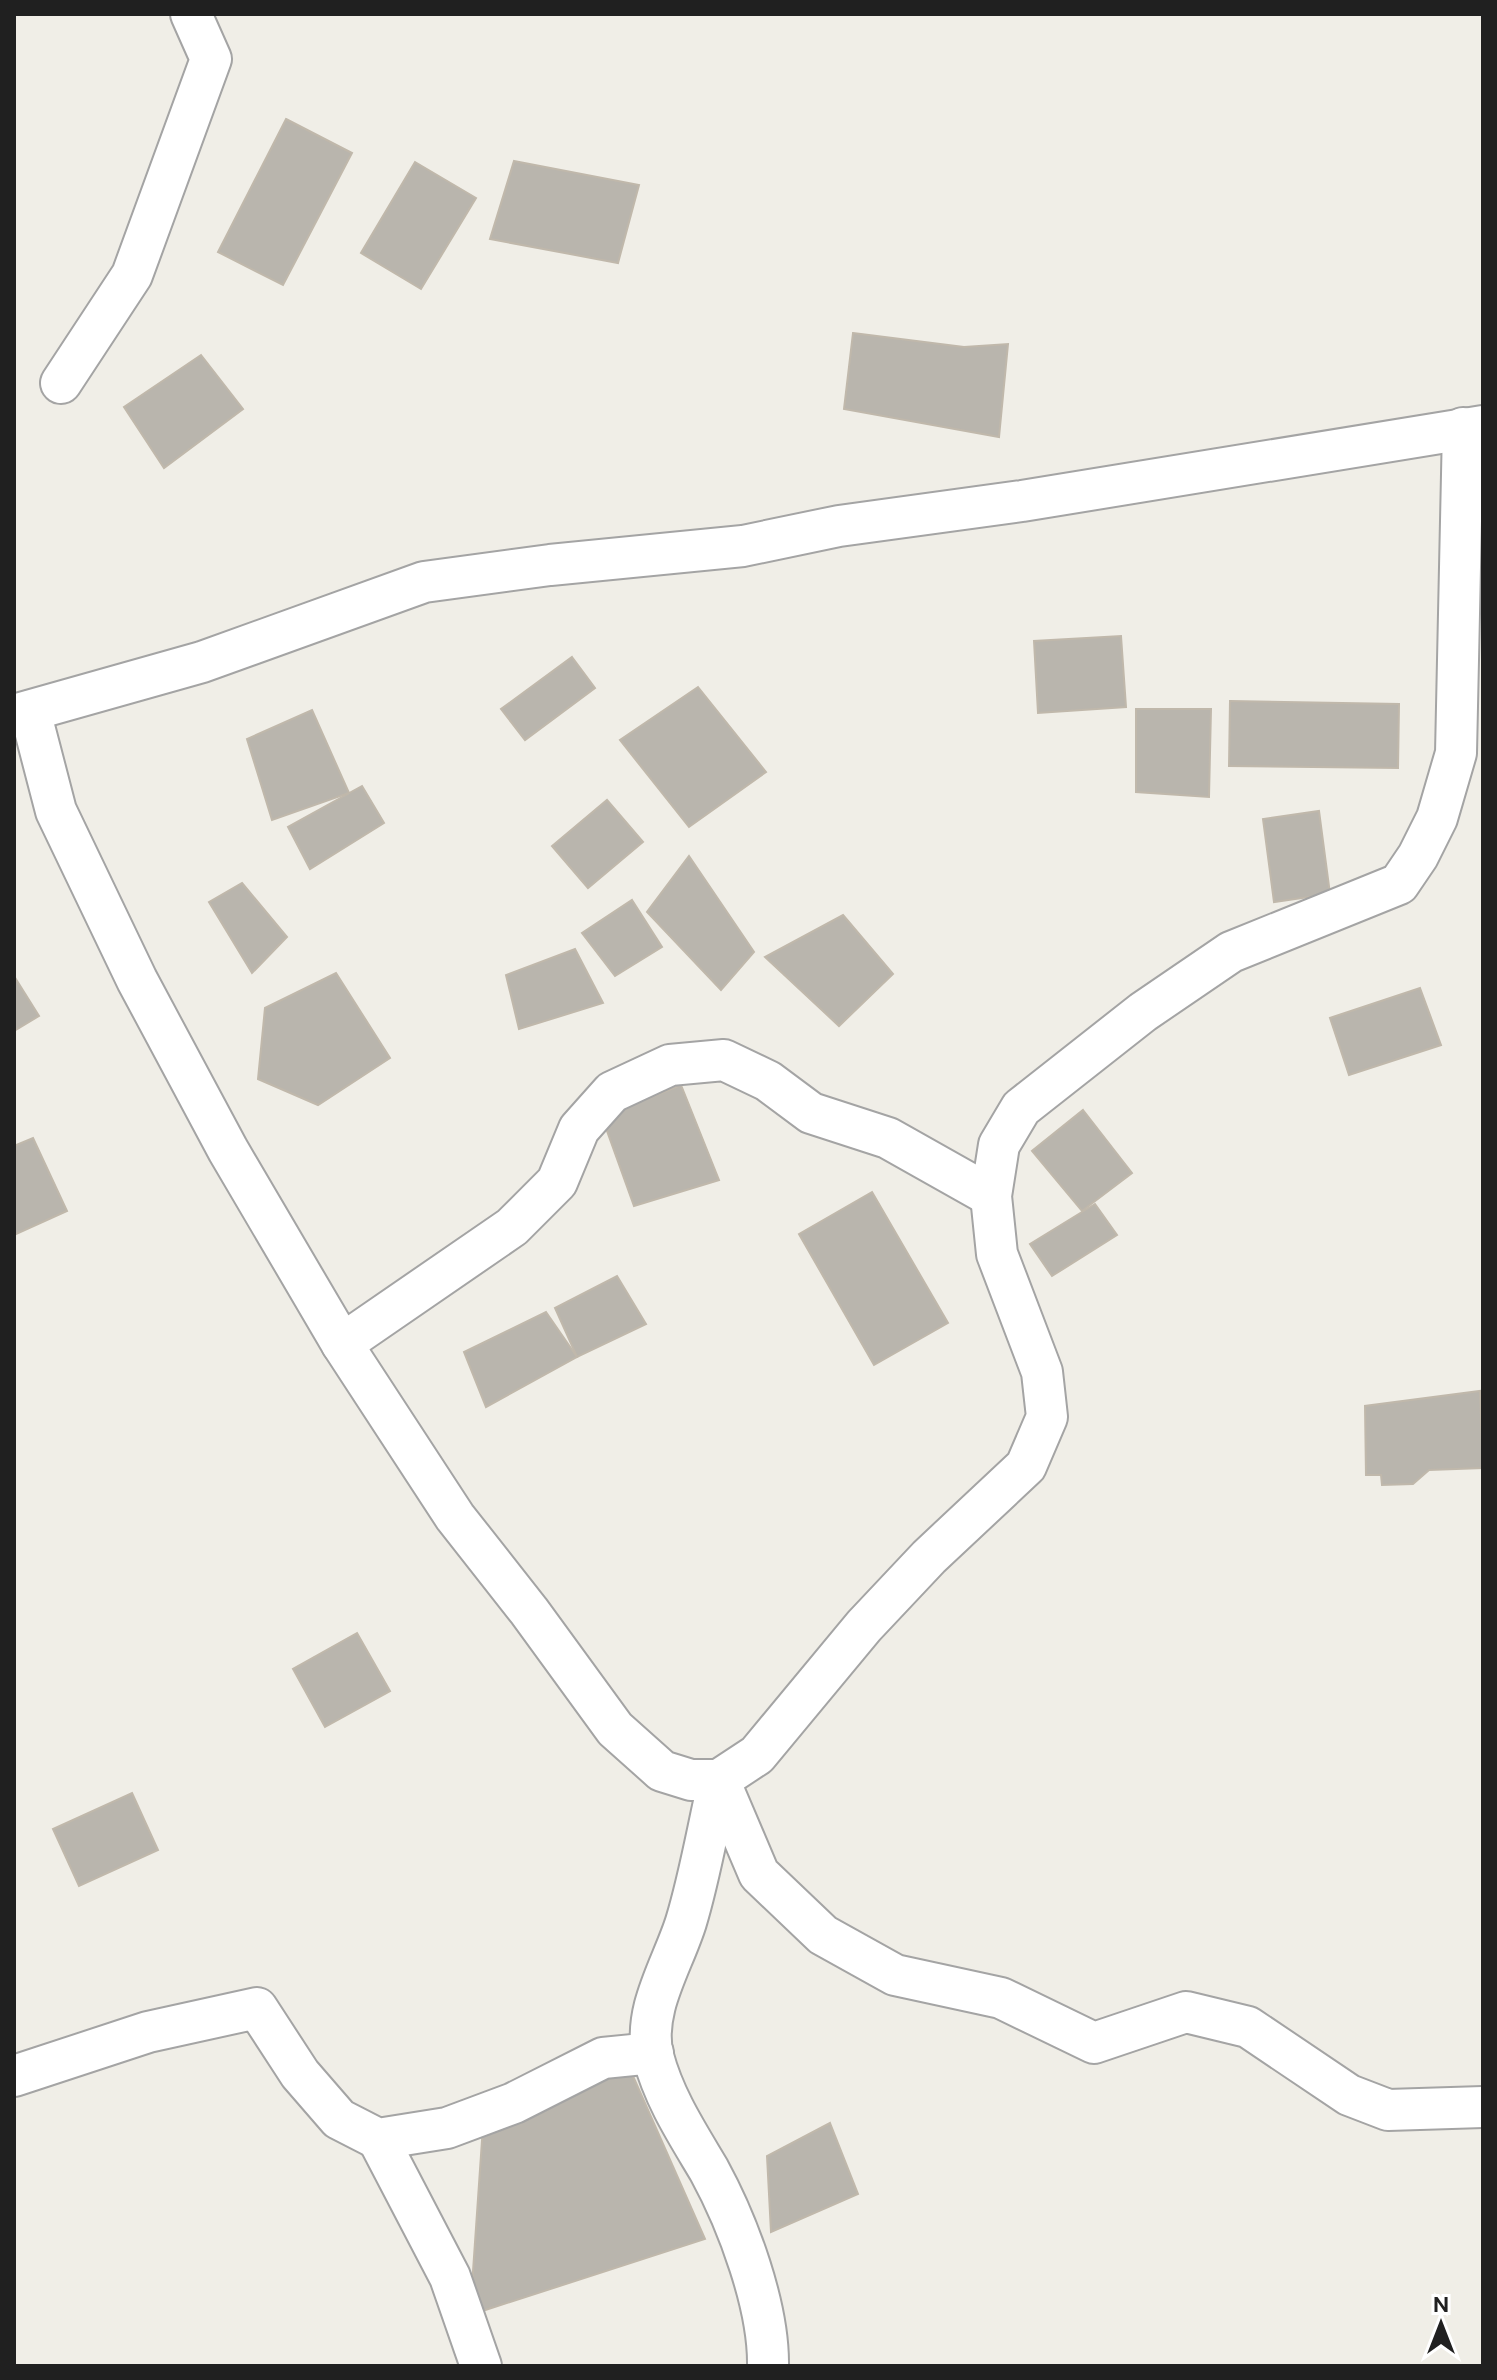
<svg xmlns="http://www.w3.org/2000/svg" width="1497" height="2380" font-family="'DM Sans',sans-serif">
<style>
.building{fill:#b9b5ad;stroke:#c0b8ab;stroke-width:2}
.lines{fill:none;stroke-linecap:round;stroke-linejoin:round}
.minor-casing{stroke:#a4a4a4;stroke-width:44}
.minor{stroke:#fff;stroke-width:40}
</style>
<rect width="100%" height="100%" fill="#f0eee7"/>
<!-- building -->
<g class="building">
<path d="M286,119L352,153L283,285L218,252Z"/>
<path d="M514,161L639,185L618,263L490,239Z"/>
<path d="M415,162L476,198L421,289L361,253Z"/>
<path d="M853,333L964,347L1008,344L999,437L844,409Z"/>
<path d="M201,355L243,409L164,468L124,407Z"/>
<path d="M1121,636L1126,707L1038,713L1034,641Z"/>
<path d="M572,657L595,688L525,740L501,709Z"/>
<path d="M698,687L766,772L689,827L620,740Z"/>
<path d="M1230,701L1399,704L1398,768L1229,766Z"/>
<path d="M1136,709H1211L1209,797L1136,792Z"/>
<path d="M312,710L349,793L272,820L247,739Z"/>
<path d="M362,786L384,823L310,869L288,827Z"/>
<path d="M607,800L643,842L588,888L552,846Z"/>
<path d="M1319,811L1330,894L1274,902L1263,819Z"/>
<path d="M689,856L754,952L721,990L647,912Z"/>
<path d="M242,883L287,937L252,973L209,902Z"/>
<path d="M632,900L662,947L615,976L582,933Z"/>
<path d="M843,915L893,974L839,1026L765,957Z"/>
<path d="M575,949L603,1003L519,1029L506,975Z"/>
<path d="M336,973L390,1058L318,1105L258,1079L265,1008Z"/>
<path d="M14,976L39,1016L14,1031Z"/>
<path d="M1420,988L1441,1045L1349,1075L1330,1018Z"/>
<path d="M681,1085L719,1180L634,1206L602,1117Z"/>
<path d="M1083,1110L1132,1173L1082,1211L1032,1151Z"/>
<path d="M33,1138L67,1211L14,1235V1146Z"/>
<path d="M872,1192L948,1323L874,1365L799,1234Z"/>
<path d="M1095,1204L1117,1235L1052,1276L1030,1244Z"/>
<path d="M617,1276L646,1324L577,1357L555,1308Z"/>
<path d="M546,1312L577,1357L486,1407L464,1352Z"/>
<path d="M1480,1391L1483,1468L1429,1470L1413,1484L1382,1485L1381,1475H1366L1365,1406Z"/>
<path d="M357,1633L390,1691L325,1727L293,1669Z"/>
<path d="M132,1793L158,1850L79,1886L53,1829Z"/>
<path d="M629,2067L705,2239L470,2315L483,2126Z"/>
<path d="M830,2123L858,2194L771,2232L767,2156Z"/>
</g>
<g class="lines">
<!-- minor casing -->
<g class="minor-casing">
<g id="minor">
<path d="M61,383L132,275L211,59L191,14"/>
<path d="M30,711L56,811L137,980L228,1150L342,1344L455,1517L529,1611L615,1729L662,1771L691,1780H719L757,1755L864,1626L929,1557L1026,1466L1047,1417L1042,1372L997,1254L991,1196L999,1145L1021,1108L1143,1012L1231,952L1399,884L1418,856L1437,818L1456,753L1463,428"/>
<path d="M14,715L202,662L424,582L550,565L743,546L839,526L1022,501L1483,426"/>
<path d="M342,1344L512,1227L557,1182L579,1129L612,1092L670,1065L724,1060L768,1081L811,1113L888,1138L991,1196"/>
<path d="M719,1780L759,1874L823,1935L895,1975L1001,1998L1094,2043L1186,2012L1248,2027L1349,2095L1388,2110L1483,2107"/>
<path d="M719,1780C708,1827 700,1876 686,1922C673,1964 642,2010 653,2056C664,2098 687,2133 709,2170C738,2223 769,2306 768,2366"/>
<path d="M14,2076L148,2032L257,2008L300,2074L339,2119L378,2139L447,2128L514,2103L603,2058L653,2053"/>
<path d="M378,2139L450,2277L481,2366"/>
</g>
</g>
<!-- minor -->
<use href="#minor" class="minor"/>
</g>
<!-- border -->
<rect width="1497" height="2380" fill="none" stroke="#202020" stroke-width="32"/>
<!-- north arrow -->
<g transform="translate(1441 2324)" stroke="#ffffff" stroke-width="6" paint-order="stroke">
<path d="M0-6L14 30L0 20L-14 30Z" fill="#202020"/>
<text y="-12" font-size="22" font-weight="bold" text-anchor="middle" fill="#202020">N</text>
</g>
</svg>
